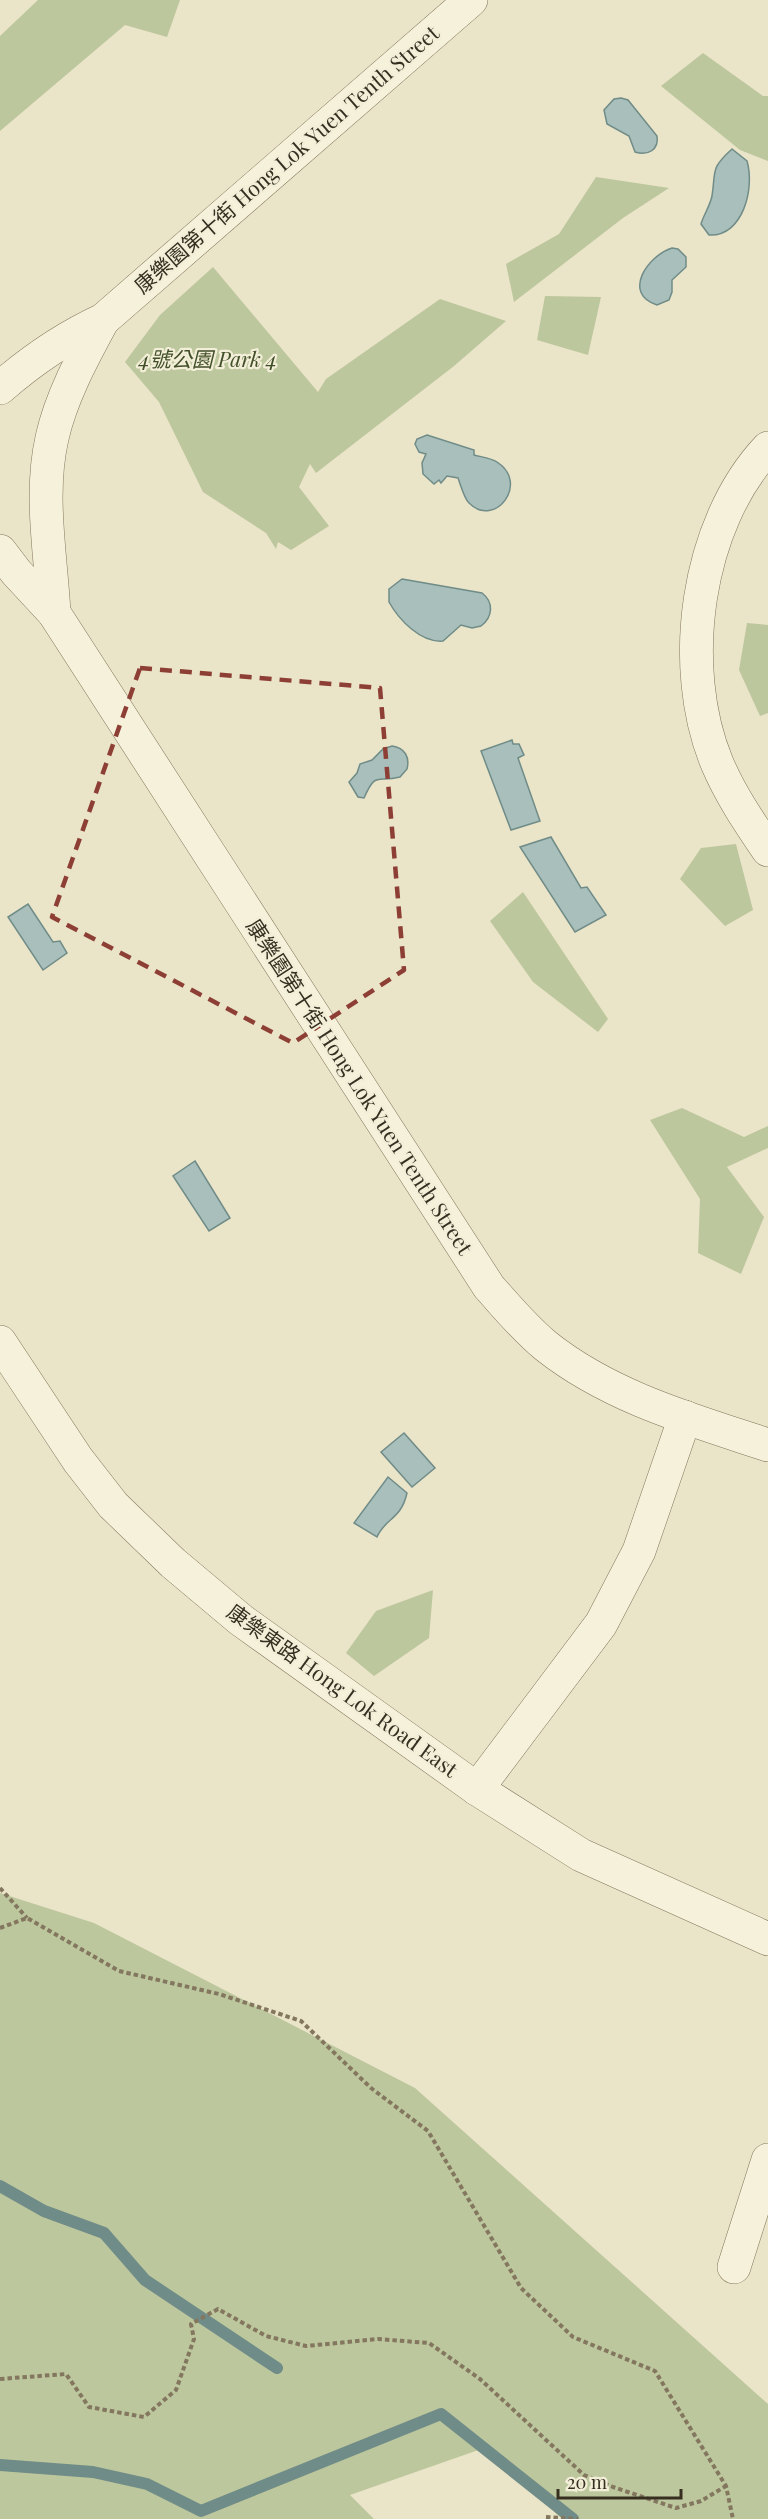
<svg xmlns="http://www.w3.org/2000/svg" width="768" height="2519" font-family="'Playfair Display','Noto Sans TC',serif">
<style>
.green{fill:#bdc79d}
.water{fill:#a8bfbb;stroke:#708c88;stroke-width:1.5}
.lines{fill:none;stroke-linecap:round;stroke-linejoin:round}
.stream{stroke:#708c88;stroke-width:12}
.street-casing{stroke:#84775f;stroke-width:34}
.path{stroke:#84775f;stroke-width:4;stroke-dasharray:4.5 3;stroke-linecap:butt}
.street{stroke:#f6f1da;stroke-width:33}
.marked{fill:none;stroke:#8d3f35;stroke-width:4.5;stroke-dasharray:12 8;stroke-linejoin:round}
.labels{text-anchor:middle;stroke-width:4.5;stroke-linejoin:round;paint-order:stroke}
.street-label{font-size:21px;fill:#362e21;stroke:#f2eed7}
.park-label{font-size:21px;font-style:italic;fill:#42502a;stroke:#f2eed7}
</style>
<rect width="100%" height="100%" fill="#eae4c8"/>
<!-- green -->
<g class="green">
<path d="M38,0H180L167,37L125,25L0,131V36Z"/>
<path d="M703,53L763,96H768V161L740,150L661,86Z"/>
<path d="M596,177L669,188L623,218L514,302L506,264L559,234Z"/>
<path d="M213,267L318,392L326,379L440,299L506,321L454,366L316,473L310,464L299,487L329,526L291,550L278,542L276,549L266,533L203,492L159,402L125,362L160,315Z"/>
<path d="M545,296L601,297L588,355L537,340Z"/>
<path d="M747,623L768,625V713L760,716L739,670Z"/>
<path d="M736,844L753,910L725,926L680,879L701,848Z"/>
<path d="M523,892L608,1019L598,1032L533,982L490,921Z"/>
<path d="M682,1108L744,1137L768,1126V1148L727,1167L764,1217L741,1274L698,1253L700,1199L650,1120Z"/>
<path d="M433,1590L429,1638L374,1676L346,1653L376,1611Z"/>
<path d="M0,1893L94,1923L415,2088L768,2404V2519H562L487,2447L350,2495L374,2519H0Z"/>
</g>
<!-- water -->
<g class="water">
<path d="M621,98L628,100L657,136C659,150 648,156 635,152L629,136L607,124L604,110L614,99Z"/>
<path d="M732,149L747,161C755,188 743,237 709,235L701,224C704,214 710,206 712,196C716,170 710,169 732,149Z"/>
<path d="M672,248L678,249L686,257V267L672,280V292L669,300L657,305C622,294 647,256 672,248Z"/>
<path d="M427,435L474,450V455C481,457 491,458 497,462C530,483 495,529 469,503C464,498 461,486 458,478L447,476L441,483L439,480L434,484L423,474L422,463L426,454L419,452L415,444L417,439Z"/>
<path d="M402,579L482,593C494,602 493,617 481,626L472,628L461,625L443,641C421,643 399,620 389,602V589Z"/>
<path d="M512,740L513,744H519L524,755L518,758L540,821L511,830L481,751Z"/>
<path d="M392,746C405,748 410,757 407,769L400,777C376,783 376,771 364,798L358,797L349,782L357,773L360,764L372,760L383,749Z"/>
<path d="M551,837L581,888L587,887L606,915L575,932L520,847Z"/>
<path d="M28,904L53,942L60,941L67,953L43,970L8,917Z"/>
<path d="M195,1161L230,1218L209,1231L173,1176Z"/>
<path d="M404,1433L435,1468L412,1487L381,1452Z"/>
<path d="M388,1477L407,1493C401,1520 385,1518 377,1537L354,1523Z"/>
</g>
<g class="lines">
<!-- stream -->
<g class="stream">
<path d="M0,2186L44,2211L104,2233L145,2280L277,2368"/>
<path d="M0,2465L93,2472L147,2484L201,2511L441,2414L573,2519"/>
</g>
<!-- street casing -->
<g class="street-casing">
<g id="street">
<path d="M0,388C32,360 64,338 103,320L471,0"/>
<path d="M768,448C696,524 677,667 717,763C730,794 749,822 768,850"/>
<path d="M0,551L16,572L54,613L489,1287C507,1307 525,1329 546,1346C610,1397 692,1420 768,1445"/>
<path d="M54,613C51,556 39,495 52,438C61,397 83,357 103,320"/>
<path d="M0,1342L78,1460L113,1505L173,1563L241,1620L477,1789L581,1855L768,1939"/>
<path d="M477,1789L601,1624L639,1551L685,1417"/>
<path d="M734,2267L768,2160"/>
</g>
</g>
<!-- path -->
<g class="path">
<path d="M0,1888L27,1918"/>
<path d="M0,1928L27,1918L119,1971L219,1994L301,2021L371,2088L428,2131L521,2288L573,2337L655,2371L726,2486L733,2519"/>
<path d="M0,2379L66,2374L89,2407L144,2417L176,2390L194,2339L191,2324L218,2309L266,2336L306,2346L378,2339L429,2343L480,2379L584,2475L613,2487L676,2508L701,2501L726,2486"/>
<path d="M546,2517L578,2519"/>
</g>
<!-- street -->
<use href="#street" class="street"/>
</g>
<!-- marked area -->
<path class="marked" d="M140,668L380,688L404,970L293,1043L52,917Z"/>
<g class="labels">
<!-- street labels -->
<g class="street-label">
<text transform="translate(287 160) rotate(-41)" y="7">康樂園第十街 Hong Lok Yuen Tenth Street</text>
<text transform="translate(359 1087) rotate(57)" y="7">康樂園第十街 Hong Lok Yuen Tenth Street</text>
<text transform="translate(342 1691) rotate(36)" y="7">康樂東路 Hong Lok Road East</text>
</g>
<!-- park labels -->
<g class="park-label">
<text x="208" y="367">4號公園 Park 4</text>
</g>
</g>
<!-- scale -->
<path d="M558 2489v9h123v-9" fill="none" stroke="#362e21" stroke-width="3"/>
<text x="567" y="2489" font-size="18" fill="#362e21" stroke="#f2eed7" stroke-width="4.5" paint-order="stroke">20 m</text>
</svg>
